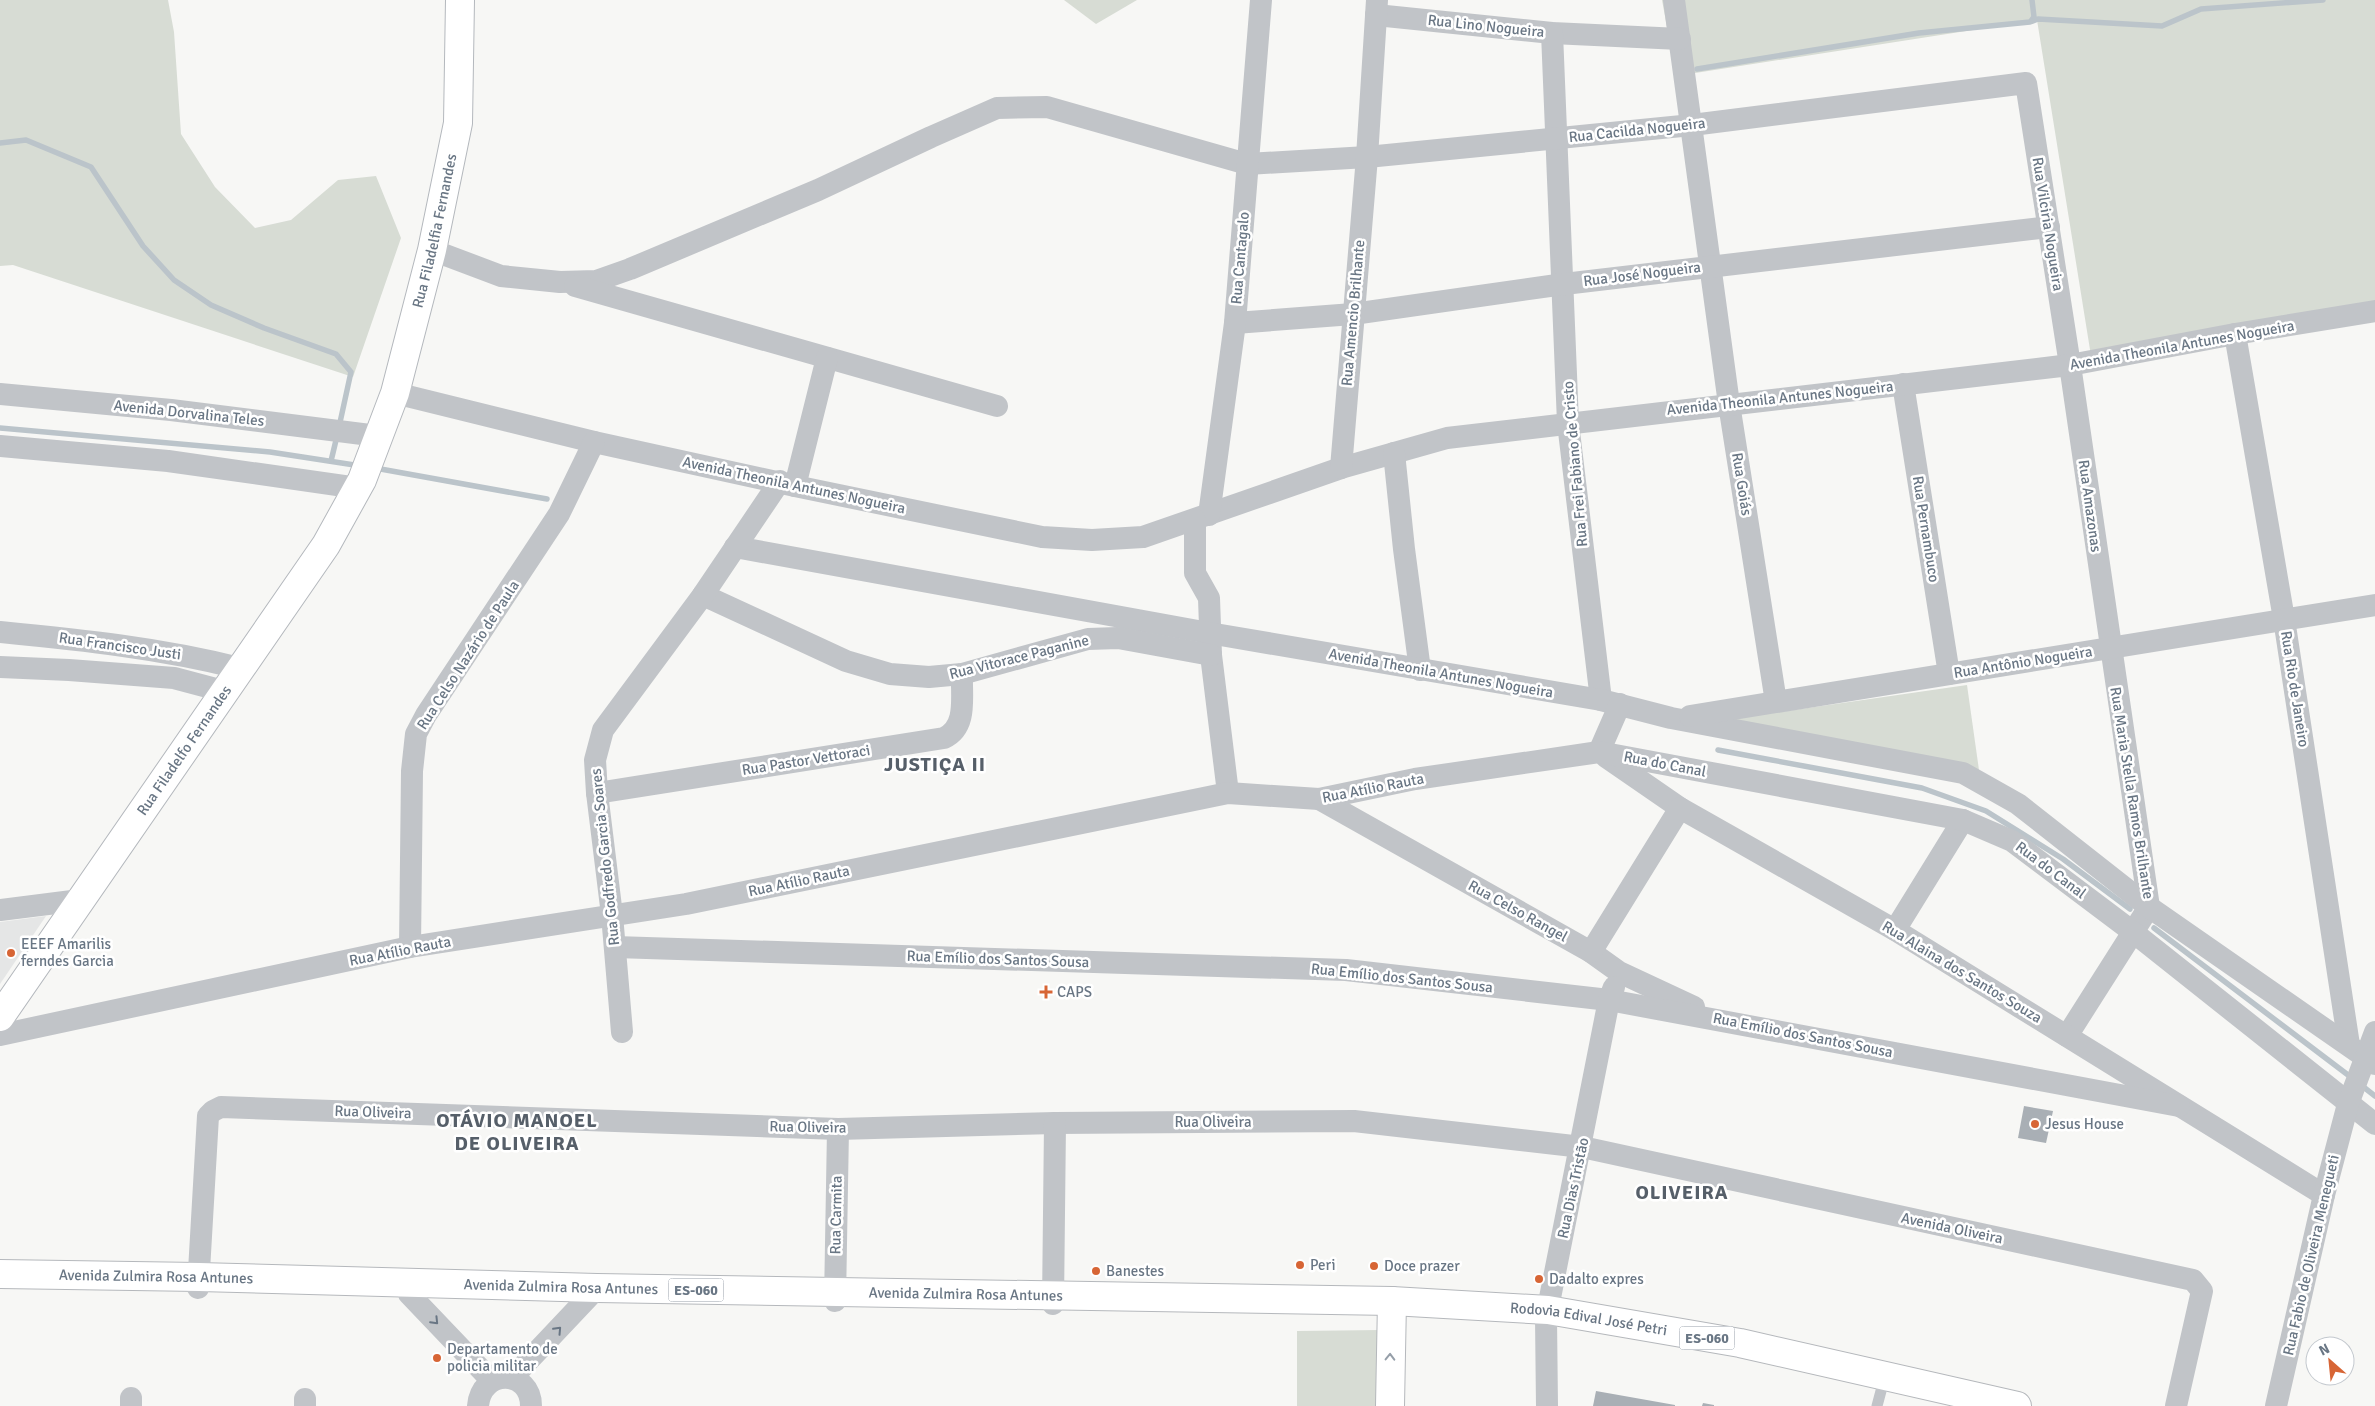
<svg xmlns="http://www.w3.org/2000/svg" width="2375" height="1406" font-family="Signika,sans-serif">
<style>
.built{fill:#e5e6e6}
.green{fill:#d7dcd4}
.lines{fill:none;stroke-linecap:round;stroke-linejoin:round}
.stream{stroke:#bbc4ca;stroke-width:5.5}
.building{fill:#a9afb5}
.secondary-casing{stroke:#b4b8bd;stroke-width:30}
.primary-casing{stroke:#b5b8bc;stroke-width:30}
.lane{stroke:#c1c4c8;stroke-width:11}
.street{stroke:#c1c4c8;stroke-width:22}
.secondary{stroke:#fff;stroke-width:28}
.primary{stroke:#fff;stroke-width:28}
.oneway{stroke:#697684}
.oneway2{stroke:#969fa9}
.poi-dot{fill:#d76535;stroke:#fff;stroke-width:2}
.labels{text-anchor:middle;stroke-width:5;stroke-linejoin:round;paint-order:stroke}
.shield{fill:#fff;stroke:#969fa9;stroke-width:1}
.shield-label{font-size:14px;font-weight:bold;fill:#697684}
.street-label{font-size:15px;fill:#697684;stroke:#fff}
.poi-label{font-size:15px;fill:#697684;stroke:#fff;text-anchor:start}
.district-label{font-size:20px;font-weight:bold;letter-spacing:1px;fill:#565f69;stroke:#fff}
</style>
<rect width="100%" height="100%" fill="#f7f7f5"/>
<!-- built -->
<path class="built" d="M46,916L0,984V922Z"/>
<!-- green -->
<g class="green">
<path d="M0,0H168L174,32L181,134L215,187L255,228L291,220L338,180L376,176L401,238L353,377L13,265L0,266Z"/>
<path d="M1064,0H1137L1096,24Z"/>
<path d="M1662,0H2375V307L2092,362L2037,20L1676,76Z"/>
<path d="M1967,685L1979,770L1724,720Z"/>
<path d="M1380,1330V1406H1297V1331Z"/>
</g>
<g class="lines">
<!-- stream -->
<g class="stream">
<path d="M2031,21L2034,17L2032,0"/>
<path d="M1697,69L1919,33L2030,22L2038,19L2162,26L2201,9L2323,0"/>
<path d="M0,143L26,140L91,167L143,246L174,280L211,305L264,328L336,354L351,372L339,427"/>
<path d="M0,428L270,452L361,466"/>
<path d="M331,461L337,436"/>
<path d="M375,468L547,499"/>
<path d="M1718,750L1922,788L1986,811L2063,859L2130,909"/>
<path d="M2154,928L2352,1078"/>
<path d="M2361,1085L2375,1096"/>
</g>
</g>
<!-- building -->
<g class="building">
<path d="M2024,1106L2053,1111L2046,1143L2018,1138Z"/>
<path d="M1596,1391L1675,1405V1406H1593Z"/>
<path d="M1703,1403L1714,1405V1406H1702Z"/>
</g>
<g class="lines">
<!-- secondary casing -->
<g class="secondary-casing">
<g id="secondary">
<path id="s1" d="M0,1017L326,545L362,480L395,393L432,250L458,123L460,0"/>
</g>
</g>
<!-- primary casing -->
<g class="primary-casing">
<g id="primary">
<path id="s2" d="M0,1274L199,1277L597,1288L1392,1301L1548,1310L1740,1343L2017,1406"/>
<path d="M1390,1406L1392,1301"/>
</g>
</g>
<!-- lane -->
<path class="lane" d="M1877,1406L1885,1376"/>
<!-- street -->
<g class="street">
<path d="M1674,0L1729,404L1776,702"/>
<path d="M1376,15L1552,33L1680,39"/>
<path d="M1552,33L1568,423L1601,700"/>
<path d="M432,250L501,276L560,282L596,281L630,269L818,190L931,137L997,108L1047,107L1247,164L1367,157L1692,125L2026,83L2070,365L2149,907L2067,1036"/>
<path d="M575,286L997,406"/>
<path d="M1235,323L1353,314L1564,284L2049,227"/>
<path d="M2235,334L2284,619L2349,1045"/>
<path d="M1903,384L1949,674"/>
<path d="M395,393L594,442L795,486L1042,537L1092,540L1143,537L1341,468L1447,438L2070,365L2235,334L2375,311"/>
<path d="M0,394L171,410L378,436"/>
<path d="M0,446L168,461L358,488"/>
<path d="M1394,453L1404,549L1420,670"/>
<path d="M1341,468L1367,157L1377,0"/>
<path d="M795,486L827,358"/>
<path d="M1209,515L1235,323L1261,0"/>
<path d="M1195,520V573L1209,598L1211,655L1228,793"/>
<path d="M735,547L1209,633L1601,700L1671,718L1963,773L2018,804L2149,907L2375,1064"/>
<path d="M703,595L846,661L890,674L929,677L962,674L1088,639L1118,638L1211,655"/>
<path d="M0,632C81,640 160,648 239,668"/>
<path d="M0,667L69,670L174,678L223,691"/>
<path d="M1690,716L2375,605"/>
<path d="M1599,752L1620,704"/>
<path d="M1606,757L1680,808L1895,930L2324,1195"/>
<path d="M597,793L944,738C968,727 961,696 962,674"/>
<path d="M1319,799L1591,952L1619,972L1694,1007"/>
<path d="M0,910L80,900"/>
<path d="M1895,930L1963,820"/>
<path d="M410,947L412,771L416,734L426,715L559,514L594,442"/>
<path d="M615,947L1346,970L1609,1000L2179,1106"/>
<path d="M1591,952L1680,808"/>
<path d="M622,1032L612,915L597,793L595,760L603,730L703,595L780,481"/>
<path d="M0,1035L410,947L686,904L1228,793L1319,799L1415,779L1599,752L1963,820L2012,841L2133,932L2375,1124"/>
<path d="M408,1283L409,1294L492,1381"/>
<path d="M198,1288L208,1116L213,1111L221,1107L838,1129L1055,1123L1354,1121L1582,1147L2193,1280L2202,1291L2176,1406"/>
<path d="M835,1301L838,1129"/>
<path d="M1053,1304L1055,1123"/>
<path d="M512,1378L597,1288"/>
<path d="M131,1398V1406"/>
<path d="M305,1399V1406"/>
<path d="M478,1406C481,1368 531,1369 531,1406"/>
<path d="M1547,1406L1546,1318L1609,1000L1614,987"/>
<path d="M2276,1406L2324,1195L2348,1104L2375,1032"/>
</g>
<!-- secondary -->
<use href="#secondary" class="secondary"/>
<!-- primary -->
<use href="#primary" class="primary"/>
</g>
<!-- one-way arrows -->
<defs><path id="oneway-chevron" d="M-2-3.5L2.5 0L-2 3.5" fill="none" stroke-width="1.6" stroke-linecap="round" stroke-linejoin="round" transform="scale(1.25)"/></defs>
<g class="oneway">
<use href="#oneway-chevron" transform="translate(435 1321) rotate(46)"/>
<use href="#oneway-chevron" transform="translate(558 1330) rotate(-47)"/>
</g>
<use class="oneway2" href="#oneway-chevron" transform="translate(1390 1357) rotate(-89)"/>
<!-- markers -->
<g class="poi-dot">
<circle cx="11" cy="953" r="5"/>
<path d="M1043.5 984.5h5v5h5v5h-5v5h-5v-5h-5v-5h5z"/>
<circle cx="2035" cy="1124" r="5"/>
<circle cx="1300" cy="1265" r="5"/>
<circle cx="1374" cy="1266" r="5"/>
<circle cx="1096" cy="1271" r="5"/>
<circle cx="1539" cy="1279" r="5"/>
<circle cx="437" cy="1358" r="5"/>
</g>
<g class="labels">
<!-- shield labels -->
<g class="shield">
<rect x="668.5" y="1278.5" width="55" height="23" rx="4"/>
<rect x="1679.5" y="1326.5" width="55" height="23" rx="4"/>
</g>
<g class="shield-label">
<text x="696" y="1295">ES-060</text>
<text x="1707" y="1343">ES-060</text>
</g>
<!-- street labels -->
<g class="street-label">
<text transform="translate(1486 26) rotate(6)" y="5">Rua Lino Nogueira</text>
<text transform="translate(1637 130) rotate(-6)" y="5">Rua Cacilda Nogueira</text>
<text transform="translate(2048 224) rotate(81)" y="5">Rua Vilciria Nogueira</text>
<text dy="5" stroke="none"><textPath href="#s1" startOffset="908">Rua Filadelfia Fernandes</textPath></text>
<text transform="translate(1240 258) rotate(-85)" y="5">Rua Cantagalo</text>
<text transform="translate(1642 274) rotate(-7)" y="5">Rua José Nogueira</text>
<text transform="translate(1353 313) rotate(-85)" y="5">Rua Amencio Brilhante</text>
<text transform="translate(2182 345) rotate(-10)" y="5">Avenida Theonila Antunes Nogueira</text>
<text transform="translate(1780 398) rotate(-6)" y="5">Avenida Theonila Antunes Nogueira</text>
<text transform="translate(189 413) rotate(6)" y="5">Avenida Dorvalina Teles</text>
<text transform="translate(1575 464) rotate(-95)" y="5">Rua Frei Fabiano de Cristo</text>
<text transform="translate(1742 484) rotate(81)" y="5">Rua Goiás</text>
<text transform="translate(794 485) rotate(12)" y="5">Avenida Theonila Antunes Nogueira</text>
<text transform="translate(2090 506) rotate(82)" y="5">Rua Amazonas</text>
<text transform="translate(1926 529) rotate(81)" y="5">Rua Pernambuco</text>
<text transform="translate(120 646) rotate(8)" y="5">Rua Francisco Justi</text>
<text transform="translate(468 655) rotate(-57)" y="5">Rua Celso Nazário de Paula</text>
<text transform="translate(1019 657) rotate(-14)" y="5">Rua Vitorace Paganine</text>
<text transform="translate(2023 662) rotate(-9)" y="5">Rua Antônio Nogueira</text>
<text transform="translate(1441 673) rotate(10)" y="5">Avenida Theonila Antunes Nogueira</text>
<text transform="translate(2295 689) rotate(81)" y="5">Rua Rio de Janeiro</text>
<text dy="5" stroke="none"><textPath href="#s1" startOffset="324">Rua Filadelfo Fernandes</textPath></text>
<text transform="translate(806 760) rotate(-9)" y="5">Rua Pastor Vettoraci</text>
<text transform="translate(1665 764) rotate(11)" y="5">Rua do Canal</text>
<text transform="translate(1373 788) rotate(-11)" y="5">Rua Atílio Rauta</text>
<text transform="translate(2132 793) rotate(81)" y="5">Rua Maria Stella Ramos Brilhante</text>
<text transform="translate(605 857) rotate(-96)" y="5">Rua Godfredo Garcia Soares</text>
<text transform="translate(2051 870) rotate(37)" y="5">Rua do Canal</text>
<text transform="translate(799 881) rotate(-12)" y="5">Rua Atílio Rauta</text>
<text transform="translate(1518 911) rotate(29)" y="5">Rua Celso Rangel</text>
<text transform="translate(400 951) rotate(-11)" y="5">Rua Atílio Rauta</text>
<text transform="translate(998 959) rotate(2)" y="5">Rua Emílio dos Santos Sousa</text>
<text transform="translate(1962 972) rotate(31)" y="5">Rua Alaina dos Santos Souza</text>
<text transform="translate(1402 978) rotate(6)" y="5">Rua Emílio dos Santos Sousa</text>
<text transform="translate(1803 1035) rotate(11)" y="5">Rua Emílio dos Santos Sousa</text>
<text transform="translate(373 1112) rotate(2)" y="5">Rua Oliveira</text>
<text x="1213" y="1127">Rua Oliveira</text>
<text transform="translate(808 1127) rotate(1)" y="5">Rua Oliveira</text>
<text transform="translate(1573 1188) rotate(-78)" y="5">Rua Dias Tristão</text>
<text transform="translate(836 1215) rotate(-89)" y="5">Rua Carmita</text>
<text transform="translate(1952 1228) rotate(12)" y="5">Avenida Oliveira</text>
<text transform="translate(2311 1255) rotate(-77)" y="5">Rua Fabio de Oliveira Menegueti</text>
<text dy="5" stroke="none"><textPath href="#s2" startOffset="156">Avenida Zulmira Rosa Antunes</textPath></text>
<text dy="5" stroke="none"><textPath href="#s2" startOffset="561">Avenida Zulmira Rosa Antunes</textPath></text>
<text dy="5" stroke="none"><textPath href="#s2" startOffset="966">Avenida Zulmira Rosa Antunes</textPath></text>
<text dy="5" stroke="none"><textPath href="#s2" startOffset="1590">Rodovia Edival José Petri</textPath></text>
</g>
<!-- poi labels -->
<g class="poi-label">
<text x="21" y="949">EEEF Amarilis<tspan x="21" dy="17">ferndes Garcia</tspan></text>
<text x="1057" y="997">CAPS</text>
<text x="2045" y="1129">Jesus House</text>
<text x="1310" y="1270">Peri</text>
<text x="1384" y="1271">Doce prazer</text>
<text x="1106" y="1276">Banestes</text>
<text x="1549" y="1284">Dadalto expres</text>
<text x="447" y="1354">Departamento de<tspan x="447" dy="17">policia militar</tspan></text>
</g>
<!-- district labels -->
<g class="district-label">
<text x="935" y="771">JUSTIÇA II</text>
<text x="517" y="1127">OTÁVIO MANOEL<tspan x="517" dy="23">DE OLIVEIRA</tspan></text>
<text x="1682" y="1199">OLIVEIRA</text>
</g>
</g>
<!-- north arrow -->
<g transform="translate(2330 1361) rotate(333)"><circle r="24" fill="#ffffff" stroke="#c3c8ce"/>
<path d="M0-4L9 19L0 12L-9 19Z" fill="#d76535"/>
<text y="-8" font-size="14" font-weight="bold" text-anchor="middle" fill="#697684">N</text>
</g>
</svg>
